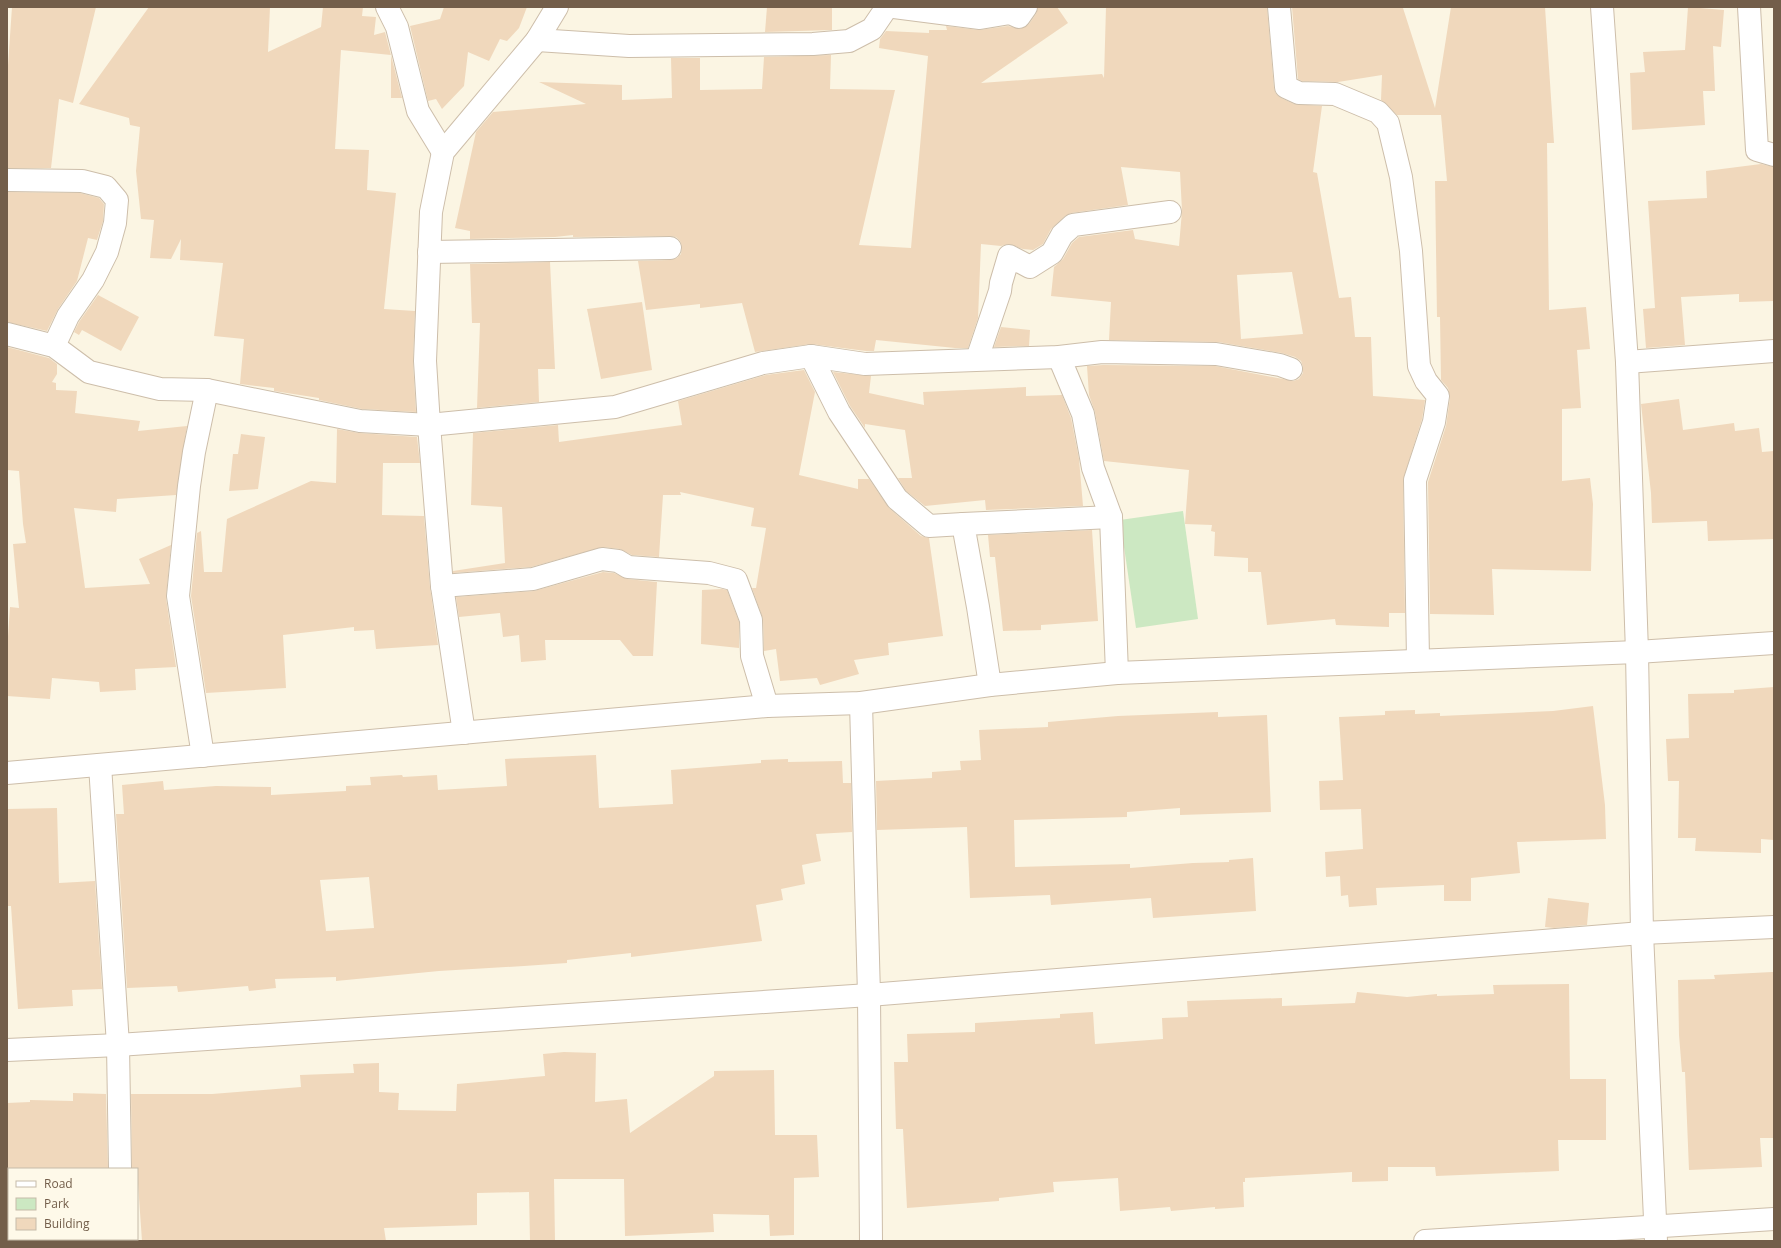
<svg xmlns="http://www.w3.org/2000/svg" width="1781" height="1248" font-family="'Open Sans',sans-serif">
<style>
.green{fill:#cce8c2}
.building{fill:#f0d8bc;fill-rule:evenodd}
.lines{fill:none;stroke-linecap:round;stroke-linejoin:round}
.minor-casing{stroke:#cdbeaa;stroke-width:24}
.minor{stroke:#fff;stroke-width:22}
</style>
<rect width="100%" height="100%" fill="#fbf5e3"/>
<!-- green -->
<path class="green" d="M1183,511L1198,619L1136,628L1120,520Z"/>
<!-- building -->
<g class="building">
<path d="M12,7H96L73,103L59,99L51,168H7V80Z"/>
<path d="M149,7H270L268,52L321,27L323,7H363L362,16L376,17L374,35L385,32L402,98H391V55L341,50L335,149L369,150L367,190L396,193L384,309L415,311L413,362L416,412L362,409L319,400V398L274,391V388L240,384L244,339L214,336L223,263L180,260L181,239L171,259L150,258L154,220L141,219L136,171L140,127L130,125L129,118L79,104Z"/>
<path d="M444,7H527L519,28L507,41L500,39L489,61L468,52L464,86L442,109L436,99L428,101L410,26L440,19Z"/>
<path d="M767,7H832V30L765,32Z"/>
<path d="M1038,7H1057L1068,23L981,83L1102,74L1104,78L1106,7H1267L1274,88L1276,94L1281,98L1294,104L1322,106L1313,172L1317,173L1339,298L1351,297L1355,337H1371L1373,396L1425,400L1422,419L1403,480L1405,613H1389V627L1336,625L1335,619L1267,625L1261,572H1248V558L1214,556L1215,532L1211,531L1212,525L1185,524L1189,470L1104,461L1095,412L1089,395L1087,366L1103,365L1215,366L1293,381L1299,379L1303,373V367L1301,361L1295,357L1282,353L1218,342L1109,340L1111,302L1051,296L1054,267L1063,259L1072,243L1079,237L1133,230L1135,239L1179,246L1182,211L1180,172L1121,167L1128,205L1071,213L1065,216L1051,229L1043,244L1033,250L1023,249L1008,244L1001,246L981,244L978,318L968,348H955L876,340L874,351H866L811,344L755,352L742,303L700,308V304L646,310L638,261L670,260L677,258L681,254L682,247L680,241L676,237L670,236L573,237V235L555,237L470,239V231L455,228L476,132L493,112L586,104L539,82L622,85V100L672,98L671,58H700V90L762,89L764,57L831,55L830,89L895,90L859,245L911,248L928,56L879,48L880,39L886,31L929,33V30H947L946,26L979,30L1008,26L1020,29L1029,24L1036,14ZM1292,272L1303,334L1241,339L1237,275Z"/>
<path d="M1292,7L1403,8L1435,108L1451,7H1545L1554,143H1547L1549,310L1586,307L1590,349L1577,350L1581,408L1562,409V481L1590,478L1593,504L1591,571L1492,569L1494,615L1430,614L1428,482L1446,426L1450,398L1448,388L1441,380L1440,317H1437L1435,181H1447L1441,115H1397L1381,100L1382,75L1338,82L1302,81L1298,79Z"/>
<path d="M1688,7L1724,10L1721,47L1713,46L1715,91H1703L1705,125L1632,130L1630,73L1645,72L1643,52L1685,50Z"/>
<path d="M1761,164L1774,167V301L1739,302V294L1681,297L1685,345L1646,348L1643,309L1655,308L1648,201L1707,198L1706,171Z"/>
<path d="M7,192L80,193L99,198L104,204L103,221L97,240L88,238L77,281L58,309L47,331L7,322Z"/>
<path d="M550,262L555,369H538L539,402L477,408L480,323H472L470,264Z"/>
<path d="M98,295L139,317L121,351L82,330L79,335L74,332L79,322Z"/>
<path d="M642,302L652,370L601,379L587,309Z"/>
<path d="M1001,327L1030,330L1029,346L994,347Z"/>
<path d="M7,347L49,358L57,364V374L52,382L56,383V390L77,391L75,413L140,421L138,431L187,426L176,495L117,499L116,512L74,508L85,588L150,584L139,559L171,545L166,598L176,667L135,669L136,690L100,692L99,682L52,678L50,699L7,696V651L10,607L19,608L13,544L26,543L23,524L19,471L7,470Z"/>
<path d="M804,370L815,392L799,475L858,489V479H869L889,508L921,536L929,538L943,636L888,643L889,655L854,660L859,674L820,685L817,678L780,681L776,649L764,651L763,619L752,588H756L766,528L751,526L754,508L680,492L681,495H663L659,557L632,555L620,549L603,547L531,567L453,573V571L505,563L502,507L471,505L473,433L558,425L559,442L682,425L678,401L766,375Z"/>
<path d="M833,372L871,376L869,393L924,405L923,392L1026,387V396L1062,395L1071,418L1079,459L1083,506L986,510L985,500L925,506L906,491L898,478H912L905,430L865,424V428L850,406Z"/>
<path d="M1679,399L1683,430L1734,423L1735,431L1759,428L1762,452L1774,451V539L1708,541L1707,521L1652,523L1651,493L1641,404Z"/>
<path d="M337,429L359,433L417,437L420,463H383L382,515L424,516L430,587L438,645L376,649L374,630L354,631V627L283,635L286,688L206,693L191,596L197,533L201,531L204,572H222L227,519L311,481L336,483Z"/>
<path d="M241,434L265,437L258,489L229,491L233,454H238Z"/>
<path d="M1092,530L1098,621L1041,625V630L1003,631L995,557H990L988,535Z"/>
<path d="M603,572L614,573L627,579L657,582L653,656H633L620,640H545L546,660L521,662L519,635L503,637L500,613L459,617L456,597L534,591Z"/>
<path d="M722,589L727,590L739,622V648L701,644L702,590Z"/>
<path d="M1774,687V840L1761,839V853L1695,851L1696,838H1678L1679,781H1668L1666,739L1689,738L1688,694L1734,693V690Z"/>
<path d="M1593,706L1605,805L1606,839L1517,842L1520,873L1471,878V901H1444V885L1376,888L1377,905L1349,907L1348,895L1341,896L1340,876L1326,877L1325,852L1363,849L1361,809L1320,810L1319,781L1343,780L1339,717L1385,715V711L1415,710V714L1440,713V716L1553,711Z"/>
<path d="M1218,712V717L1267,715L1271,812L1180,815V808L1127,812V817L1014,820L1015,867L1130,864V868L1193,863L1229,862V860L1253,858L1256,911L1153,918L1151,898L1051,905L1050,895L970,898L967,827L877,830L876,781L932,778V772L961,770L960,761L981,760L979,730L1048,727V722L1118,716Z"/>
<path d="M596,755L599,808L673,804L671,770L761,763V760L788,759V762L842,761L843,783H851L852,832L816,834L821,861L802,865L805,884L781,889L783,900L756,905L762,941L631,957V953L567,960V963L524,966L439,971L336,981V977L275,979L276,988L249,991L248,986L178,992L177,986L127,988L116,814H124L122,785L163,781L164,790L216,786L271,787V795L346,791V786L371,785L370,777L402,775L403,777L437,775L438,790L507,786L505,759ZM369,877L374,928L326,931L320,880Z"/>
<path d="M57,808L59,883L95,881L102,989L72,990L73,1006L18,1009L11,906H8L7,809Z"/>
<path d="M1548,898L1589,903L1587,925L1554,928L1545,927Z"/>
<path d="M1772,972H1774V1138H1760L1762,1167L1689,1170L1685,1072H1682L1679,1035L1678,980L1715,979L1714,975Z"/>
<path d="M1569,984L1570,1079H1606V1140H1558L1559,1171L1436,1176L1435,1167H1388V1181L1352,1182V1172L1245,1178V1182H1243L1244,1207L1215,1209V1207L1171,1211L1170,1207L1120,1211L1118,1178L1053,1182L1054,1192L999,1198V1201L907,1208L903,1129H896L894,1062H908L907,1034L975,1032V1023L1060,1018V1014L1093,1012L1095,1044L1163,1039L1162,1018L1188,1017L1187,1001L1282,998V1006L1355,1003L1357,992L1407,997L1437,994V996L1494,994L1493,985Z"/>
<path d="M564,1052L596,1053L595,1102L627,1099L630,1133L714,1076V1071L774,1070L775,1135H817L819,1177L794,1178V1235L770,1236L769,1215L713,1214L714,1232L625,1236L624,1179H554L555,1241H530L529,1192L477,1193V1225L384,1228L386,1241H142L137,1169H132L131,1094H212L301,1087L300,1075L354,1073L353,1064L379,1063V1092L399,1093L398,1110L456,1111L457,1084L545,1076L543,1054Z"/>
<path d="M73,1093L106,1094L108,1169H7V1103L30,1102V1100L73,1101Z"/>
</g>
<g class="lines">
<!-- minor casing -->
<g class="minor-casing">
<g id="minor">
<path d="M387,7L397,27L418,111L443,152"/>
<path d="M894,7L980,18L1010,13L1019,17L1026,7"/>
<path d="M1279,7L1286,87L1299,93L1335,94L1378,112L1388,123L1401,177L1411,251L1419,366L1426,381L1438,396L1434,422L1415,480L1418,660"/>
<path d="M1602,7L1627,362L1637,652L1642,933L1656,1241"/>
<path d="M1749,7L1757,150L1774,155"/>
<path d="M537,40L629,46L813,44L849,41L872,29L887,7"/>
<path d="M7,180L82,181L106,187L117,200L115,223L107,252L93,280L68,316L54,346"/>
<path d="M429,252L670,248"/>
<path d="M7,334L54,346L89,372L160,389L207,390L360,421L429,425L615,407L763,363L811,356L865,364L1059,357L1102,352L1216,354L1280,365L1291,369"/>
<path d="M811,356L839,412L897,499L929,526L963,524"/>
<path d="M1059,357L1083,414L1093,468L1111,517L1117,673"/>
<path d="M977,359L1000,291L1001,283L1009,256L1030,267L1052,253L1062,235L1073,225L1170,212"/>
<path d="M1627,362L1774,351"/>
<path d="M442,586L533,579L602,559L618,561L628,567L709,573L736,580L751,620L752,656L767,706"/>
<path d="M990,685L978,607L963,524L1111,517"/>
<path d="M861,703L869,995L871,1241"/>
<path d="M464,733L442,586L429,425L425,361L431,212L443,152L537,40L557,7"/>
<path d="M203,756L178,596L189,486L194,452L207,390"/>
<path d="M100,765L118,1045L120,1169"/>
<path d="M7,773L767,706L861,703L990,685L1117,673L1637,652L1774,643"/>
<path d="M7,1050L118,1045L869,995L1642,933L1774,927"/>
<path d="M120,1239V1241"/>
<path d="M1425,1241L1774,1219"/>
</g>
</g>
<!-- minor -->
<use href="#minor" class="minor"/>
</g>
<!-- border -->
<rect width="1781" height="1248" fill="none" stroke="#735e4a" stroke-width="16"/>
<!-- legend -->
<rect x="8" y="1168" width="130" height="72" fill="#fef9e9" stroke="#c6bba9"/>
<rect x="16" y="1181" width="20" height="6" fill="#ffffff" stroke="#c6bba9"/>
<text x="44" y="1188" font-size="12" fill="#735e4a">Road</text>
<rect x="16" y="1198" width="20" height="12" fill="#cce8c2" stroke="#c6bba9"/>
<text x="44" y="1208" font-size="12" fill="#735e4a">Park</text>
<rect x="16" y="1218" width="20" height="12" fill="#f0d8bc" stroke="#c6bba9"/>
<text x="44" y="1228" font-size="12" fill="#735e4a">Building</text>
</svg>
